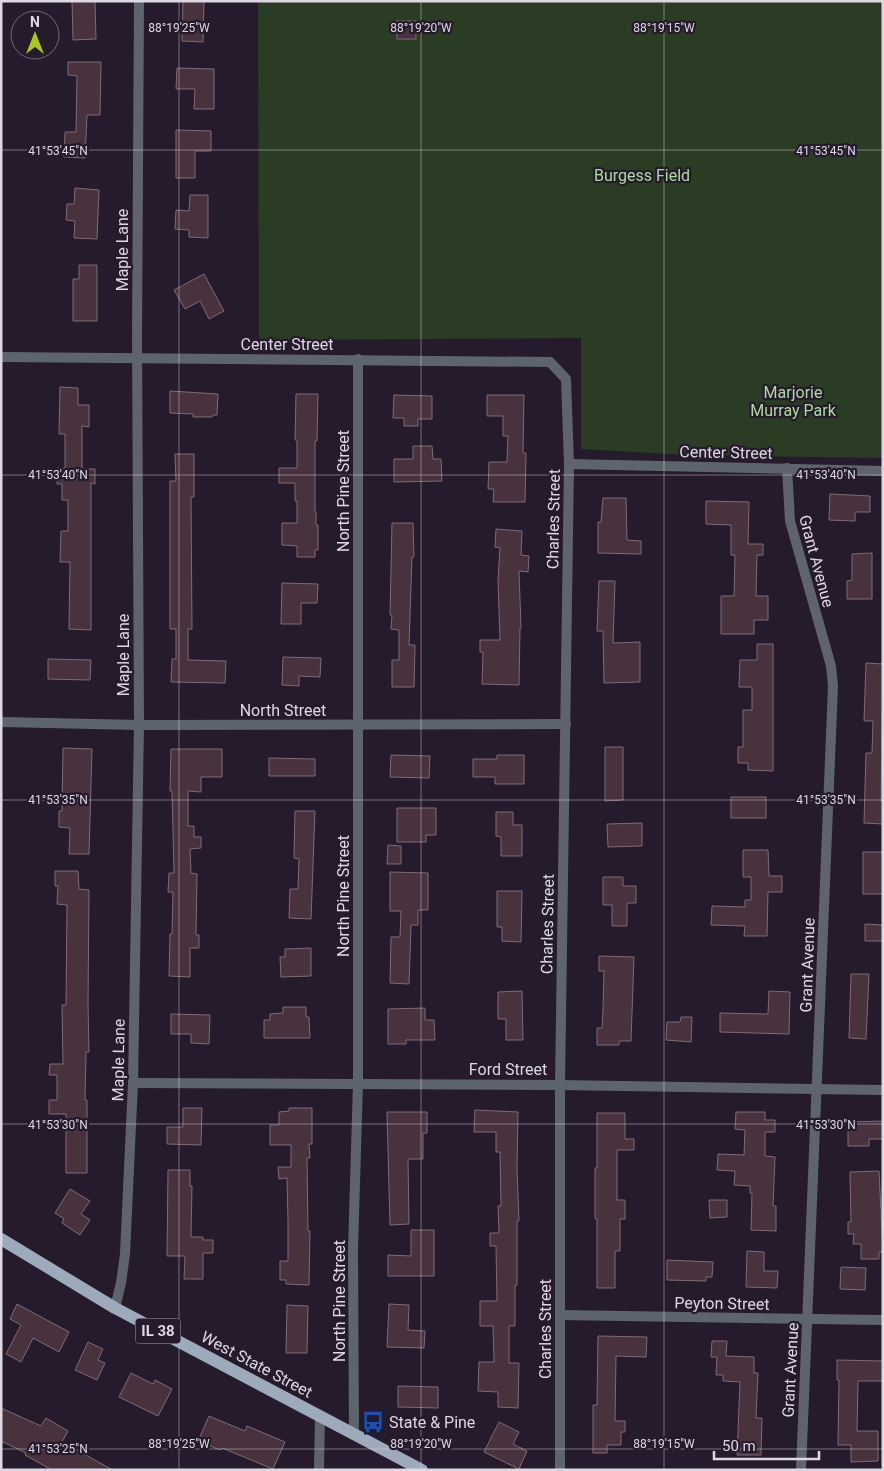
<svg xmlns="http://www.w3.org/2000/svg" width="884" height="1471" font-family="Roboto,sans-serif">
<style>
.green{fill:#2b3c25}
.building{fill:#47323e;stroke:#816a77}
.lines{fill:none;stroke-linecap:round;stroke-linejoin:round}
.minor{stroke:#5e646d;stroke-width:10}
.primary{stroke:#9caabb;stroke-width:12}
.ticks{fill:none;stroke:#ded8e4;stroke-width:1;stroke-opacity:0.45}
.labels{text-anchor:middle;stroke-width:4.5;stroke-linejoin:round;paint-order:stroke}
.shield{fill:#251b2c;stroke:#a69fad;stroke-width:1}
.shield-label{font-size:15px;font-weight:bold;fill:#ded8e4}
.park-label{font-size:16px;fill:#addd9d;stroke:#251b2c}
.street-label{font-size:16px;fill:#ded8e4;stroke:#251b2c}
.poi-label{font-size:16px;fill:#ded8e4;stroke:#251b2c;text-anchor:start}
.ticks-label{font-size:12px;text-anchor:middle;fill:#ded8e4;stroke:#251b2c;stroke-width:4.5;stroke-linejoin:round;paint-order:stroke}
</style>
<rect width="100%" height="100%" fill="#251b2c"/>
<!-- green -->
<path class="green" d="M258,1H883V458L687,455L581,449V338L259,340Z"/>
<!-- building -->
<g class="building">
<path d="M72,1H95L96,39L73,40Z"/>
<path d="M183,1H204L203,42L182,41Z"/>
<rect x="397" y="21" width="19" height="18"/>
<path d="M68,62H101L100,115H87L85,158L64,157L65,132H76L77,76L68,75Z"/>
<path d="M177,68L214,69V109H194L195,89H176Z"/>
<path d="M176,130L211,131V151H195V178H176Z"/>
<path d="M75,188L99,190L97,239L74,238L75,221L66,220L67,204H74Z"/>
<path d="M190,195H208V238L189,237V230L175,229L176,210L189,211Z"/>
<path d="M79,265H97V321H73V279H79Z"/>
<path d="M204,274L224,311L209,319L200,301L185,309L174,290Z"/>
<path d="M60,387L78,388V405H89V427L82,426V469H95V484L91,483V630L69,629L70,562H60L61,531H68V500H62V484H57V468H65V434H59Z"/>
<path d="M170,391L218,394L217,415H213L212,417H193V414L170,413Z"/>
<path d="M296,394H318L317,441H315V512H316V525H318V550H315V557H297V546L282,545V523H297V501H295V483H279V468H297V440H295Z"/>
<path d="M394,395L432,396V419H418V426H404V418H393Z"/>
<path d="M487,395H524L523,453H526L525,502H493L494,489H488L489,462H507L508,436H503V416H487Z"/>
<path d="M413,446H432L433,459H441L442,481L394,482V459H413Z"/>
<path d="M175,454H194V497H191L192,629H188V660L226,661L225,683L171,682L172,659H176V629H170V481H176Z"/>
<path d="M830,494L870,496V512H855V521L829,520Z"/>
<path d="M603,498H626L627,540L641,541V554L598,553V522H601Z"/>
<path d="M706,501L749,502L748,544H763V555H757L756,596H768V620H754V634H721V596H734L735,555H731V525L706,524Z"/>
<path d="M392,523H413L414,557H412L409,645H415L414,687H392V660H399V630L391,629L392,615H390Z"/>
<path d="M496,529L522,531L521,555L529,556L528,572L519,571L521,628H520L519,685L482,684L483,652H480V640H500L498,580L500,548L495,547Z"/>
<path d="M872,553V599H847V581L852,580V554Z"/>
<path d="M599,581H615L613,643L640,642V682L604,683L603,631H597Z"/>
<path d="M282,583L318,584L317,603H301V624H281Z"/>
<path d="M757,644H773V771L748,770V763H738V747H743V710H752V687H739L740,660H757Z"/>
<path d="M283,657L321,658L320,677L299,676V686L282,685Z"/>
<path d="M48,659L91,660L90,680L48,679Z"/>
<path d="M866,663L883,664L881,801H883V824L864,823L866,753H872L873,721H864Z"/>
<path d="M605,747H623V800L605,801Z"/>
<path d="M63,748L92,749L89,854H69L70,828L59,827V811H62Z"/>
<path d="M171,749H222V777H201V792L188,791V826H194V837H201V848L190,849L191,873L197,874L196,935H199V948H190V977L169,976L170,934H172L173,892H168L169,873H174L172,791H170Z"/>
<path d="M391,755L430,756L429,778L390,777Z"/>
<path d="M497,755H524V784H495V777H473V759H497Z"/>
<path d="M269,758L315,759V776H269Z"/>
<rect x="731" y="797" width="35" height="21"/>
<path d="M397,808H436V835H426V842H397Z"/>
<path d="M295,811H315L311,919L289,918L290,889H298L299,859L294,858Z"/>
<path d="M496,812H513V825H522V856H501V837L496,836Z"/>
<path d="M642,823V846L608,847L607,824Z"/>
<path d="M388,845L401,846V864H387Z"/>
<path d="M743,850H768L769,876H782V892H768L767,936H744L745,926L711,925L712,906L745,907V900H751V877H743Z"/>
<rect x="863" y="852" width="20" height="42"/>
<path d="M55,871H78L79,889L89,890L88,1004L89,1052H86L85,1100H87V1173H66V1114H49V1100H57V1075H49L50,1064H63L62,1005H66L67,905L57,904L58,886H55Z"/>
<path d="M390,872L428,873V910H418V925H411L409,984L390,983L391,937H400L401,911H390Z"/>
<path d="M603,877H623V886H636V903H627V926H612V905H603Z"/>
<path d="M497,891H522L521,942L502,941V927H497Z"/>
<path d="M865,924L883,925V941H865Z"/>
<path d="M311,948V976L281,977L280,957H285V949Z"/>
<path d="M599,956L634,957L631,1041H619V1045H597V1028H602L603,1009L604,971H599Z"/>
<path d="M851,974H869L866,1039L849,1038Z"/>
<path d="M522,991L523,1040H506V1019H498V992Z"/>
<path d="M769,991L790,992L789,1034L720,1032V1013L768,1014Z"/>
<path d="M283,1007H306V1017H309L310,1038H264V1020H270V1014L283,1013Z"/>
<path d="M425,1008V1020H434L435,1040H406V1044H388V1009Z"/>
<path d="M171,1014L210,1015L209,1044L191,1043V1034H171Z"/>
<path d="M681,1017H692L691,1042L666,1040L667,1022H680Z"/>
<path d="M183,1108H202L201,1145L167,1144V1127H183Z"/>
<path d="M289,1108H312V1144H309L310,1158H307L308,1231H310L309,1285L286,1284V1280H280V1261H288V1221L287,1178L279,1179L278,1167H291V1145H270V1125H279V1112L289,1111Z"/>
<path d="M475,1110L518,1112L517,1167L519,1221H517V1285H515V1326H509V1363H519L518,1408L498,1407V1392L478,1391L479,1362H494L493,1326H480V1301H497L496,1246H490V1233H499L498,1206H501L500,1152H496V1132H474Z"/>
<path d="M387,1112H427V1133H423V1159H408L409,1224L390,1225Z"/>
<path d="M736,1112H765V1120H775V1132H765V1156L775,1157L773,1206H776V1231L751,1230L752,1193H750V1186L734,1185L735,1171L717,1170L718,1154L744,1155L745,1130L735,1129Z"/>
<path d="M597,1113H625V1139H634V1150H617V1200H625V1219H620V1251H615V1288H597V1219H595V1168H597Z"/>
<path d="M883,1121V1139H869V1146H848V1122Z"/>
<path d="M168,1170H190V1186H192L191,1237H203V1240H213V1253H203V1279H184L185,1256H167Z"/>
<path d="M879,1171L883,1252H879V1259H861V1244H853L854,1234H848V1222H851L850,1172Z"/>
<path d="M70,1189L90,1201L81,1214L90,1220L80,1235L62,1223L64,1219L55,1213Z"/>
<path d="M709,1200H727V1217L710,1218Z"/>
<path d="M411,1230H434V1276H388V1255L411,1256Z"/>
<path d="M747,1251L764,1252V1271H778L777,1288L746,1287Z"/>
<path d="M667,1260L713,1262L712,1277H706V1281L667,1280Z"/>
<path d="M841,1267L866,1268L865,1290L840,1289Z"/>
<path d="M17,1304L69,1332L59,1352L33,1338L21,1362L6,1354L21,1325L10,1319Z"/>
<path d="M389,1304L409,1305L408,1330L425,1331L424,1348L387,1347Z"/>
<path d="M287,1305L308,1306L307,1353H286Z"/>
<path d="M598,1336L647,1337L646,1357L616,1356L615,1421H625V1432H621V1445H607V1453H593V1405H597Z"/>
<path d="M712,1341H727L726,1356L754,1357V1373H758L756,1418H762L761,1455H737L740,1382L723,1381V1375H716L717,1357H711Z"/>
<path d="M88,1342L103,1349L98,1360L105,1363L97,1380L75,1370Z"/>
<path d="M837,1360L883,1361V1381H858L857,1431H878V1461L851,1462V1445H838L839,1380H837Z"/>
<path d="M131,1373L153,1384L155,1380L172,1389L158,1416L119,1397Z"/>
<path d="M398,1386L438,1387V1408L398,1407Z"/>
<path d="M1,1408L41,1426L46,1418L68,1431L62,1442L113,1470H52L25,1455L26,1453L1,1441Z"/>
<path d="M209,1416L245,1431L247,1426L285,1442L273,1469L222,1448L220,1450L198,1441Z"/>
<path d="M499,1422L519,1432L513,1444L527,1451L519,1469L484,1452Z"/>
</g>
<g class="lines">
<!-- minor -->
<g class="minor">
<path d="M1,357L550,362L566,379L569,464L560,1085V1470"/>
<path d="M569,464L883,471"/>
<path d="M787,468L790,521L831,666L833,686L801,1470"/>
<path d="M1,722L139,725L566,724"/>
<path d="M133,1083L560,1085L883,1090"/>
<path d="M115,1308L121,1283L125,1254L133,1083L139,725L137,337L139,1"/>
<path d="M560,1315L883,1320"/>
<path d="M354,1434L353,1249L358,1083V359"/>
<path d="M319,1470L320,1415"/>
</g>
<!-- primary -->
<path class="primary" d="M1,1239L115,1308L422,1470"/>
</g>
<!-- ticks -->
<path class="ticks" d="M179,1V1470M421,1V1470M664,1V1470M1,150H883M1,475H883M1,800H883M1,1124H883M1,1449H883"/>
<!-- icons -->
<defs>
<g id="bus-bare" transform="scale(1.725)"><path d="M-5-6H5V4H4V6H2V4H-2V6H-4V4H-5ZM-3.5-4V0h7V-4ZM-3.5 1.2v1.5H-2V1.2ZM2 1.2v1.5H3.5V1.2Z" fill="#1a4fb4" stroke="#251b2c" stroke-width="2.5" paint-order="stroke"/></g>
</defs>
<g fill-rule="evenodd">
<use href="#bus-bare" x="373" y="1422"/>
</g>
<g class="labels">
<!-- shield labels -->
<rect class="shield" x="135.5" y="1318.5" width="45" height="25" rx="4"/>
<g class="shield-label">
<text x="158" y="1336">IL 38</text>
</g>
<!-- park labels -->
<g class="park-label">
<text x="642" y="181">Burgess Field</text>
<text x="793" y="398">Marjorie<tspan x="793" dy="18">Murray Park</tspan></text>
</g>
<!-- street labels -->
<g class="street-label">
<text transform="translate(122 250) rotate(-90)" y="6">Maple Lane</text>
<text x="287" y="350">Center Street</text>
<text transform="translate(726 452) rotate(1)" y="6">Center Street</text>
<text transform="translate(343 491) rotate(-90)" y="6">North Pine Street</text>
<text transform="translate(553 519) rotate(-89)" y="6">Charles Street</text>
<text transform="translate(817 561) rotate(75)" y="6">Grant Avenue</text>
<text transform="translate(123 655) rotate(-90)" y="6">Maple Lane</text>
<text x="283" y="716">North Street</text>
<text transform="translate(343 896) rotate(-90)" y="6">North Pine Street</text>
<text transform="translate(547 924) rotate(-89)" y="6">Charles Street</text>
<text transform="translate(807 965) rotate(-88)" y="6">Grant Avenue</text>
<text transform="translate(118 1060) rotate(-89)" y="6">Maple Lane</text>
<text x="508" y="1075">Ford Street</text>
<text transform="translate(339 1301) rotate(-90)" y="6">North Pine Street</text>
<text transform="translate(722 1303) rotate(1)" y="6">Peyton Street</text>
<text transform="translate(545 1329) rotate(-90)" y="6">Charles Street</text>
<text transform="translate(257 1364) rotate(28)" y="6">West State Street</text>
<text transform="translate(790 1370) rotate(-87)" y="6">Grant Avenue</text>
</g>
<!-- poi labels -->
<g class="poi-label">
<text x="389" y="1428">State &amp; Pine</text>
</g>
</g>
<g class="ticks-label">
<text x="179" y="32">88°19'25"W</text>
<text x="421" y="32">88°19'20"W</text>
<text x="664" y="32">88°19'15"W</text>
<text x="58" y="155">41°53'45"N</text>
<text x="826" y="155">41°53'45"N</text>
<text x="58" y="479">41°53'40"N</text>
<text x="826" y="479">41°53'40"N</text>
<text x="58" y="804">41°53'35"N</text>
<text x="826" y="804">41°53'35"N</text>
<text x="58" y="1129">41°53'30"N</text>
<text x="826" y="1129">41°53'30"N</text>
<text x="179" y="1448">88°19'25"W</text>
<text x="421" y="1448">88°19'20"W</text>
<text x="664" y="1448">88°19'15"W</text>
<text x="58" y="1453">41°53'25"N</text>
</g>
<!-- border -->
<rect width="884" height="1471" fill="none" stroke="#ded8e4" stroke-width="5"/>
<!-- north arrow -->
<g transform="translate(35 35)"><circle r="24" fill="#251b2c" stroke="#6f6776"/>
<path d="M0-4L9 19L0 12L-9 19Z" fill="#a8c71d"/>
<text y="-8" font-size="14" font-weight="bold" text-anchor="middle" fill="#ded8e4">N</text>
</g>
<!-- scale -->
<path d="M714 1451v8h105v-8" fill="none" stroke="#ded8e4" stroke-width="2.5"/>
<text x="722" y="1451" font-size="15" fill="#ded8e4" stroke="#251b2c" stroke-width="4" paint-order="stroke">50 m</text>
</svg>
